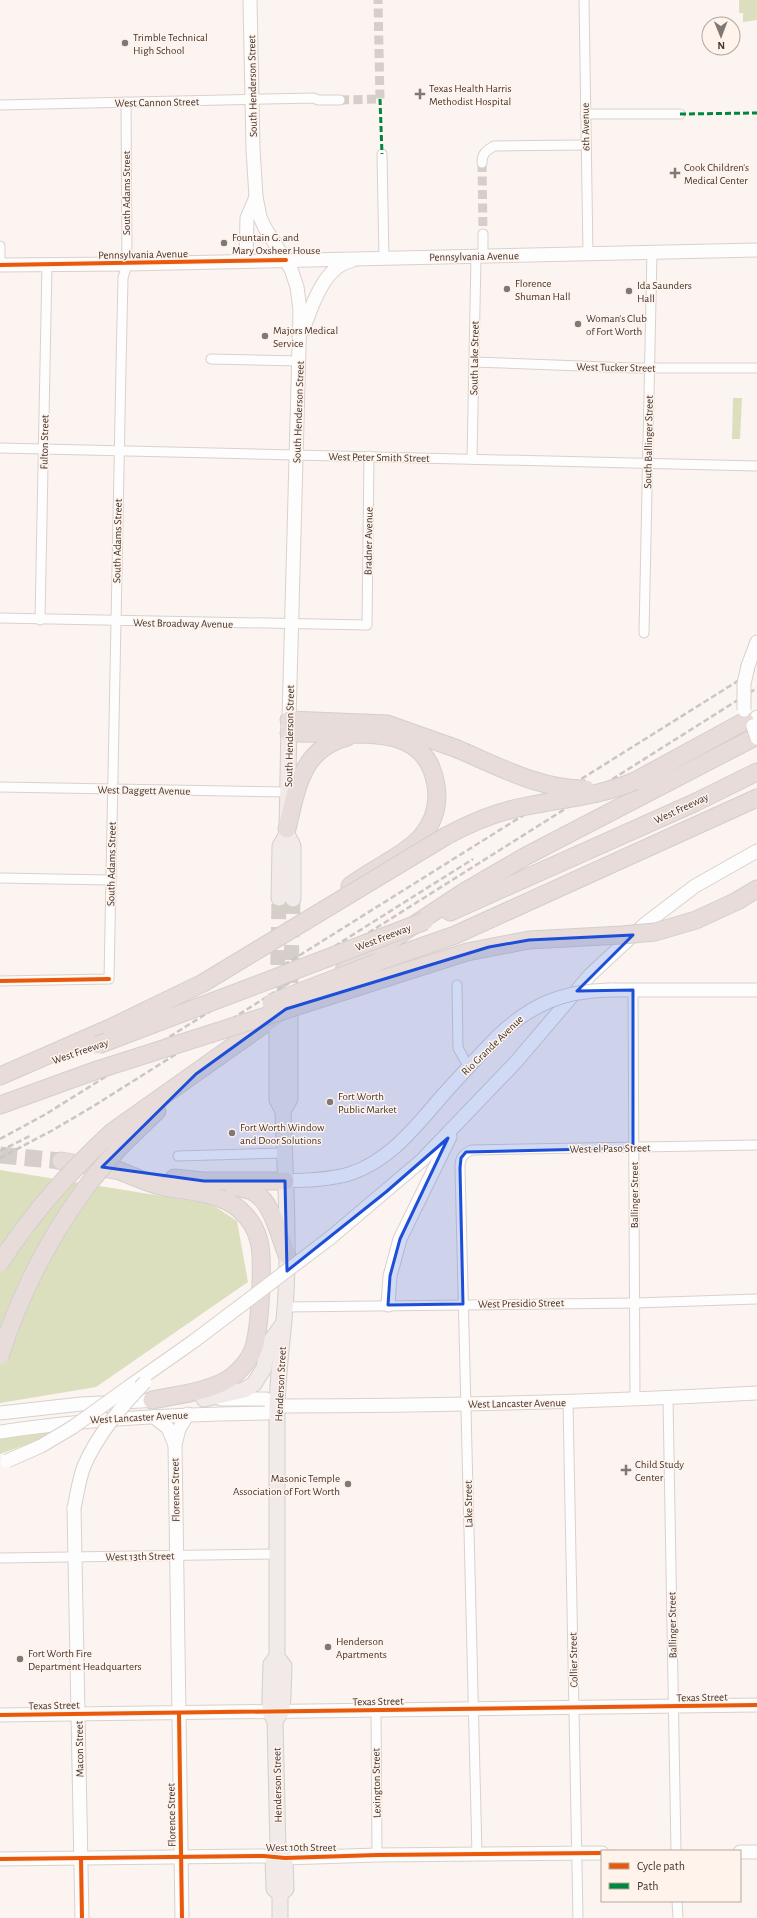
<svg xmlns="http://www.w3.org/2000/svg" width="757" height="1918" font-family="'Alegreya Sans',sans-serif">
<style>
.green{fill:#dbdfbe}
.lines{fill:none;stroke-linecap:round;stroke-linejoin:round}
.street-tunnel{stroke:#d6cec9;stroke-width:9;stroke-dasharray:9 4.5;stroke-linecap:butt}
.primary-tunnel{stroke:#d6cec9;stroke-width:15;stroke-dasharray:15 8;stroke-linecap:butt}
.highway-tunnel{stroke:#d6cec9;stroke-width:17;stroke-dasharray:17 8;stroke-linecap:butt}
.street-casing{stroke:#d9d1cc;stroke-width:11}
.secondary-casing{stroke:#d9d1cc;stroke-width:15}
.primary-casing{stroke:#d3cfcc;stroke-width:17}
.highway-casing{stroke:#d3cfcc;stroke-width:19}
.street{stroke:#fefdfd;stroke-width:9}
.secondary{stroke:#fefdfd;stroke-width:13}
.primary{stroke:#f1eae8;stroke-width:15}
.highway{stroke:#e7dcda;stroke-width:17}
.rail{stroke:#c9c6c5;stroke-width:2.5;stroke-dasharray:6 3;stroke-linecap:butt}
.secondary-bridge-casing{stroke:#d9d1cc;stroke-width:15;stroke-linecap:butt}
.highway-bridge-casing{stroke:#d3cfcc;stroke-width:19;stroke-linecap:butt}
.secondary-bridge{stroke:#fefdfd;stroke-width:13}
.highway-bridge{stroke:#e7dcda;stroke-width:17}
.quiet{stroke:#00873e;stroke-width:3;stroke-dasharray:6 3;stroke-linecap:butt}
.cycleway-casing{stroke:#fff3ec;stroke-width:6}
.cycleway{stroke:#e8590c;stroke-width:4}
.marked{fill:#1d4ed8;fill-opacity:0.2;stroke:#1d4ed8;stroke-width:3;stroke-linejoin:round}
.poi-dot{fill:#817873;stroke:#fff3ec;stroke-width:1.5}
.labels{text-anchor:middle;stroke-width:3;stroke-linejoin:round;paint-order:stroke}
.poi-label{font-size:11px;fill:#40352f;stroke:#fff3ec;text-anchor:start}
.street-label{font-size:11px;fill:#40352f;stroke:#fff3ec}
</style>
<rect width="100%" height="100%" fill="#fbf4f0"/>
<!-- green -->
<g class="green">
<path d="M739,0H757V20L743,22V13H739Z"/>
<path d="M733,398H742L740,439H732Z"/>
<path d="M0,1170L211,1204L237,1221L248,1282L96,1387L0,1403Z"/>
<path d="M53,1432L34,1442L0,1454V1439Z"/>
</g>
<g class="lines">
<!-- street-tunnel -->
<g class="street-tunnel">
<path d="M340,100L380,99L378,0"/>
<path d="M482,163L483,234"/>
</g>
<!-- primary-tunnel -->
<g class="primary-tunnel">
<path d="M290,1006L293,899"/>
<path d="M277,1011L279,898"/>
</g>
<!-- highway-tunnel -->
<path class="highway-tunnel" d="M0,1155L61,1161"/>
<!-- street casing -->
<g class="street-casing">
<g id="street">
<path d="M584,0L588,254"/>
<path d="M0,105L314,98L318,100H340"/>
<path d="M585,114H680"/>
<path d="M382,154L384,258"/>
<path d="M482,163C482,153 486,151 494,146L585,145"/>
<path d="M483,234V256"/>
<path d="M0,246V265"/>
<path d="M211,359L299,361"/>
<path d="M474,362L633,368H757"/>
<path d="M0,448L757,466"/>
<path d="M472,459L476,256"/>
<path d="M0,618L367,625L369,456"/>
<path d="M40,620L47,264"/>
<path d="M644,633L652,252"/>
<path d="M0,787L288,792"/>
<path d="M0,878L110,880"/>
<path d="M0,981L109,979L121,367L123,278L127,264L126,102"/>
<path d="M457,985L458,1048L468,1066"/>
<path d="M633,990L635,1400"/>
<path d="M178,1156L284,1153"/>
<path d="M285,1307L635,1303L757,1299"/>
<path d="M668,1399L676,1851"/>
<path d="M568,1402L578,1918"/>
<path d="M1,1558L278,1554"/>
<path d="M376,1710L377,1855"/>
<path d="M477,1854L460,1168C460,1158 462,1154 472,1150L757,1145"/>
<path d="M677,1901L678,1918"/>
</g>
</g>
<!-- secondary casing -->
<g class="secondary-casing">
<g id="secondary">
<path d="M250,0L253,149L256,197L260,217L265,228L291,269L297,287L300,310L289,720"/>
<path d="M246,261L247,218L256,197"/>
<path d="M0,265L127,264L757,250"/>
<path d="M303,330C311,308 324,266 351,261"/>
<path d="M748,666L757,642"/>
<path d="M745,721L753,726L757,717"/>
<path d="M610,990H757"/>
<path d="M285,1181C306,1180 328,1180 349,1174C390,1161 416,1126 443,1095C461,1075 479,1055 497,1037"/>
<path d="M330,1238L421,1161L515,1063L590,975L645,924L695,886L757,851"/>
<path d="M388,1305L390,1276L400,1239L450,1137"/>
<path d="M130,1386L194,1341"/>
<path d="M221,1399H266L277,1406C437,1406 597,1402 757,1393"/>
<path d="M0,1413L81,1404L161,1400"/>
<path d="M154,1417L168,1428L175,1445"/>
<path d="M0,1432C89,1418 177,1414 267,1413L277,1406"/>
<path d="M74,1508L82,1918"/>
<path d="M0,1715L757,1705"/>
<path d="M740,1852H757"/>
<path d="M0,1859L264,1856L285,1858L377,1855L602,1853"/>
<path d="M182,1918L175,1445L179,1429L188,1414"/>
</g>
</g>
<!-- primary casing -->
<g class="primary-casing">
<g id="primary">
<path d="M289,721L287,834L293,846V899"/>
<path d="M279,898L280,846L287,834"/>
<path d="M283,1111L290,1099V1015"/>
<path d="M204,1399L244,1390L254,1384L264,1368L267,1346L283,1324"/>
<path d="M277,1657L271,1664L270,1697V1712L275,1721L278,1848L273,1857L274,1889L280,1894V1918"/>
<path d="M275,1721L282,1711L283,1696L284,1666L277,1657V1406C278,1368 284,1331 286,1293C289,1233 285,1171 283,1111L277,1100V1023"/>
<path d="M278,1848L285,1858L286,1889L280,1894"/>
</g>
</g>
<!-- highway casing -->
<g class="highway-casing">
<g id="highway">
<path d="M289,720L387,724L455,748"/>
<path d="M289,733C309,733 328,733 347,734C388,734 428,736 436,785C439,803 434,821 422,836C404,856 372,869 350,886"/>
<path d="M635,781L745,721"/>
<path d="M287,829C297,788 301,749 347,737"/>
<path d="M737,901L757,889"/>
<path d="M450,912L694,803L757,772"/>
<path d="M378,962L455,935L757,798"/>
<path d="M344,971L464,892L526,856L757,736"/>
<path d="M0,1076L110,1028"/>
<path d="M0,1105L97,1070"/>
<path d="M112,1132L280,1013"/>
<path d="M119,1148L157,1111"/>
<path d="M61,1161L114,1170"/>
<path d="M117,1170C131,1175 145,1182 160,1186C185,1192 219,1191 240,1210C249,1218 256,1229 259,1241C264,1260 260,1331 253,1350C249,1360 241,1369 233,1376C214,1391 176,1395 152,1400"/>
<path d="M174,1178L204,1181H285"/>
<path d="M234,1187C241,1188 249,1189 255,1193C272,1202 280,1238 287,1255"/>
</g>
</g>
<!-- street -->
<use href="#street" class="street"/>
<!-- secondary -->
<use href="#secondary" class="secondary"/>
<!-- primary -->
<use href="#primary" class="primary"/>
<!-- highway -->
<use href="#highway" class="highway"/>
<!-- rail -->
<g class="rail">
<path d="M327,951L473,859"/>
<path d="M0,1139L46,1114L757,669"/>
<path d="M0,1151L32,1135"/>
<path d="M0,1158L53,1130L92,1107L757,688"/>
</g>
<!-- secondary-bridge casing -->
<g class="secondary-bridge-casing">
<g id="secondary-bridge">
<path d="M744,710V684L748,666"/>
<path d="M753,726L757,738"/>
<path d="M497,1037C531,1004 563,991 610,990"/>
<path d="M194,1341L330,1238"/>
<path d="M7,1461L41,1446L73,1427L130,1386"/>
<path d="M74,1508C77,1495 79,1479 84,1466C98,1434 121,1407 145,1382"/>
</g>
</g>
<!-- highway-bridge casing -->
<g class="highway-bridge-casing">
<g id="highway-bridge">
<path d="M455,748C496,765 540,790 586,789"/>
<path d="M271,1003L378,962"/>
<path d="M110,1028L203,983L446,836C472,822 498,811 527,806C564,798 601,796 635,781"/>
<path d="M98,1045L425,921"/>
<path d="M97,1070L467,952L529,940L622,935L655,932L696,920L737,901"/>
<path d="M0,1263C33,1212 68,1173 112,1132"/>
<path d="M0,1356C19,1297 46,1243 82,1193C93,1177 106,1163 119,1148"/>
</g>
</g>
<!-- secondary-bridge -->
<use href="#secondary-bridge" class="secondary-bridge"/>
<!-- highway-bridge -->
<use href="#highway-bridge" class="highway-bridge"/>
<!-- quiet -->
<g class="quiet">
<path d="M380,99L382,154"/>
<path d="M680,114L757,113"/>
</g>
<!-- cycleway casing -->
<g class="cycleway-casing">
<g id="cycleway">
<path d="M0,265L286,260"/>
<path d="M0,981L109,979"/>
<path d="M179,1713L182,1918"/>
<path d="M0,1715L757,1705"/>
<path d="M81,1858L82,1918"/>
<path d="M0,1859L264,1856L285,1858L377,1855L602,1853"/>
</g>
</g>
<!-- cycleway -->
<use href="#cycleway" class="cycleway"/>
</g>
<!-- marked area -->
<path class="marked" d="M633,935L577,991L633,990V1148L466,1152L461,1158L460,1168L463,1304L388,1305L390,1276L400,1239L448,1138L386,1192L287,1271L285,1181H204L102,1167L196,1074L286,1009L489,947L529,940Z"/>
<!-- markers -->
<g class="poi-dot">
<circle cx="125" cy="43" r="4"/>
<path d="M418 88h4v4h4v4h-4v4h-4v-4h-4v-4h4z"/>
<path d="M673 167h4v4h4v4h-4v4h-4v-4h-4v-4h4z"/>
<circle cx="224" cy="243" r="4"/>
<circle cx="507" cy="289" r="4"/>
<circle cx="629" cy="291" r="4"/>
<circle cx="578" cy="324" r="4"/>
<circle cx="265" cy="336" r="4"/>
<circle cx="330" cy="1102" r="4"/>
<circle cx="232" cy="1133" r="4"/>
<path d="M624 1464h4v4h4v4h-4v4h-4v-4h-4v-4h4z"/>
<circle cx="348" cy="1484" r="4"/>
<circle cx="328" cy="1647" r="4"/>
<circle cx="20" cy="1659" r="4"/>
</g>
<g class="labels">
<!-- poi labels -->
<g class="poi-label">
<text x="133" y="41">Trimble Technical<tspan x="133" dy="13">High School</tspan></text>
<text x="429" y="92">Texas Health Harris<tspan x="429" dy="13">Methodist Hospital</tspan></text>
<text x="684" y="171">Cook Children's<tspan x="684" dy="13">Medical Center</tspan></text>
<text x="232" y="241">Fountain G. and<tspan x="232" dy="13">Mary Oxsheer House</tspan></text>
<text x="515" y="287">Florence<tspan x="515" dy="13">Shuman Hall</tspan></text>
<text x="637" y="289">Ida Saunders<tspan x="637" dy="13">Hall</tspan></text>
<text x="586" y="322">Woman's Club<tspan x="586" dy="13">of Fort Worth</tspan></text>
<text x="273" y="334">Majors Medical<tspan x="273" dy="13">Service</tspan></text>
<text x="338" y="1100">Fort Worth<tspan x="338" dy="13">Public Market</tspan></text>
<text x="240" y="1131">Fort Worth Window<tspan x="240" dy="13">and Door Solutions</tspan></text>
<text x="635" y="1468">Child Study<tspan x="635" dy="13">Center</tspan></text>
<text x="340" y="1482" text-anchor="end">Masonic Temple<tspan x="340" dy="13">Association of Fort Worth</tspan></text>
<text x="336" y="1645">Henderson<tspan x="336" dy="13">Apartments</tspan></text>
<text x="28" y="1657">Fort Worth Fire<tspan x="28" dy="13">Department Headquarters</tspan></text>
</g>
<!-- street labels -->
<g class="street-label">
<text transform="translate(252 86) rotate(-91)" y="4">South Henderson Street</text>
<text transform="translate(157 102) rotate(-1)" y="4">West Cannon Street</text>
<text transform="translate(585 127) rotate(-91)" y="4">6th Avenue</text>
<text transform="translate(126 193) rotate(-90)" y="4">South Adams Street</text>
<text transform="translate(143 254) rotate(-1)" y="4">Pennsylvania Avenue</text>
<text transform="translate(474 256) rotate(-1)" y="4">Pennsylvania Avenue</text>
<text transform="translate(474 358) rotate(-89)" y="4">South Lake Street</text>
<text transform="translate(616 367) rotate(1)" y="4">West Tucker Street</text>
<text transform="translate(298 412) rotate(-88)" y="4">South Henderson Street</text>
<text transform="translate(44 442) rotate(-89)" y="4">Fulton Street</text>
<text transform="translate(648 442) rotate(-89)" y="4">South Ballinger Street</text>
<text transform="translate(379 457) rotate(1)" y="4">West Peter Smith Street</text>
<text transform="translate(117 541) rotate(-89)" y="4">South Adams Street</text>
<text transform="translate(368 541) rotate(-89)" y="4">Bradner Avenue</text>
<text transform="translate(183 623) rotate(1)" y="4">West Broadway Avenue</text>
<text transform="translate(289 736) rotate(-89)" y="4">South Henderson Street</text>
<text transform="translate(144 790) rotate(1)" y="4">West Daggett Avenue</text>
<text transform="translate(681 808) rotate(-25)" y="4">West Freeway</text>
<text transform="translate(111 864) rotate(-89)" y="4">South Adams Street</text>
<text transform="translate(383 937) rotate(-21)" y="4">West Freeway</text>
<text transform="translate(492 1045) rotate(-44)" y="4">Rio Grande Avenue</text>
<text transform="translate(80 1051) rotate(-19)" y="4">West Freeway</text>
<text transform="translate(610 1148) rotate(-1)" y="4">West el Paso Street</text>
<text transform="translate(634 1195) rotate(-90)" y="4">Ballinger Street</text>
<text transform="translate(521 1303) rotate(-1)" y="4">West Presidio Street</text>
<text transform="translate(280 1384) rotate(-87)" y="4">Henderson Street</text>
<text transform="translate(517 1403) rotate(-1)" y="4">West Lancaster Avenue</text>
<text transform="translate(139 1417) rotate(-3)" y="4">West Lancaster Avenue</text>
<text transform="translate(175 1490) rotate(-91)" y="4">Florence Street</text>
<text transform="translate(468 1504) rotate(-91)" y="4">Lake Street</text>
<text transform="translate(140 1556) rotate(-1)" y="4">West 13th Street</text>
<text transform="translate(672 1625) rotate(-91)" y="4">Ballinger Street</text>
<text transform="translate(573 1660) rotate(-91)" y="4">Collier Street</text>
<text transform="translate(702 1697) rotate(-1)" y="4">Texas Street</text>
<text transform="translate(378 1701) rotate(-1)" y="4">Texas Street</text>
<text transform="translate(54 1705) rotate(-1)" y="4">Texas Street</text>
<text transform="translate(79 1749) rotate(-91)" y="4">Macon Street</text>
<text transform="translate(376 1783) rotate(-91)" y="4">Lexington Street</text>
<text transform="translate(277 1785) rotate(-91)" y="4">Henderson Street</text>
<text transform="translate(171 1815) rotate(-91)" y="4">Florence Street</text>
<text x="301" y="1851">West 10th Street</text>
</g>
</g>
<!-- legend -->
<rect x="601" y="1850" width="140" height="52" fill="#fff3ec" stroke="#b3a7a0"/>
<rect x="609" y="1863" width="20" height="6" fill="#e8590c" stroke="#b3a7a0"/>
<text x="637" y="1870" font-size="12" fill="#40352f">Cycle path</text>
<rect x="609" y="1883" width="20" height="6" fill="#00873e" stroke="#b3a7a0"/>
<text x="637" y="1890" font-size="12" fill="#40352f">Path</text>
<!-- north arrow -->
<g transform="translate(721 36) rotate(179)"><circle r="19" fill="#fff3ec" stroke="#b3a7a0"/>
<path d="M0-3L7 15L0 10L-7 15Z" fill="#817873"/>
<text y="-6" font-size="11" font-weight="bold" text-anchor="middle" fill="#40352f">N</text>
</g>
</svg>
